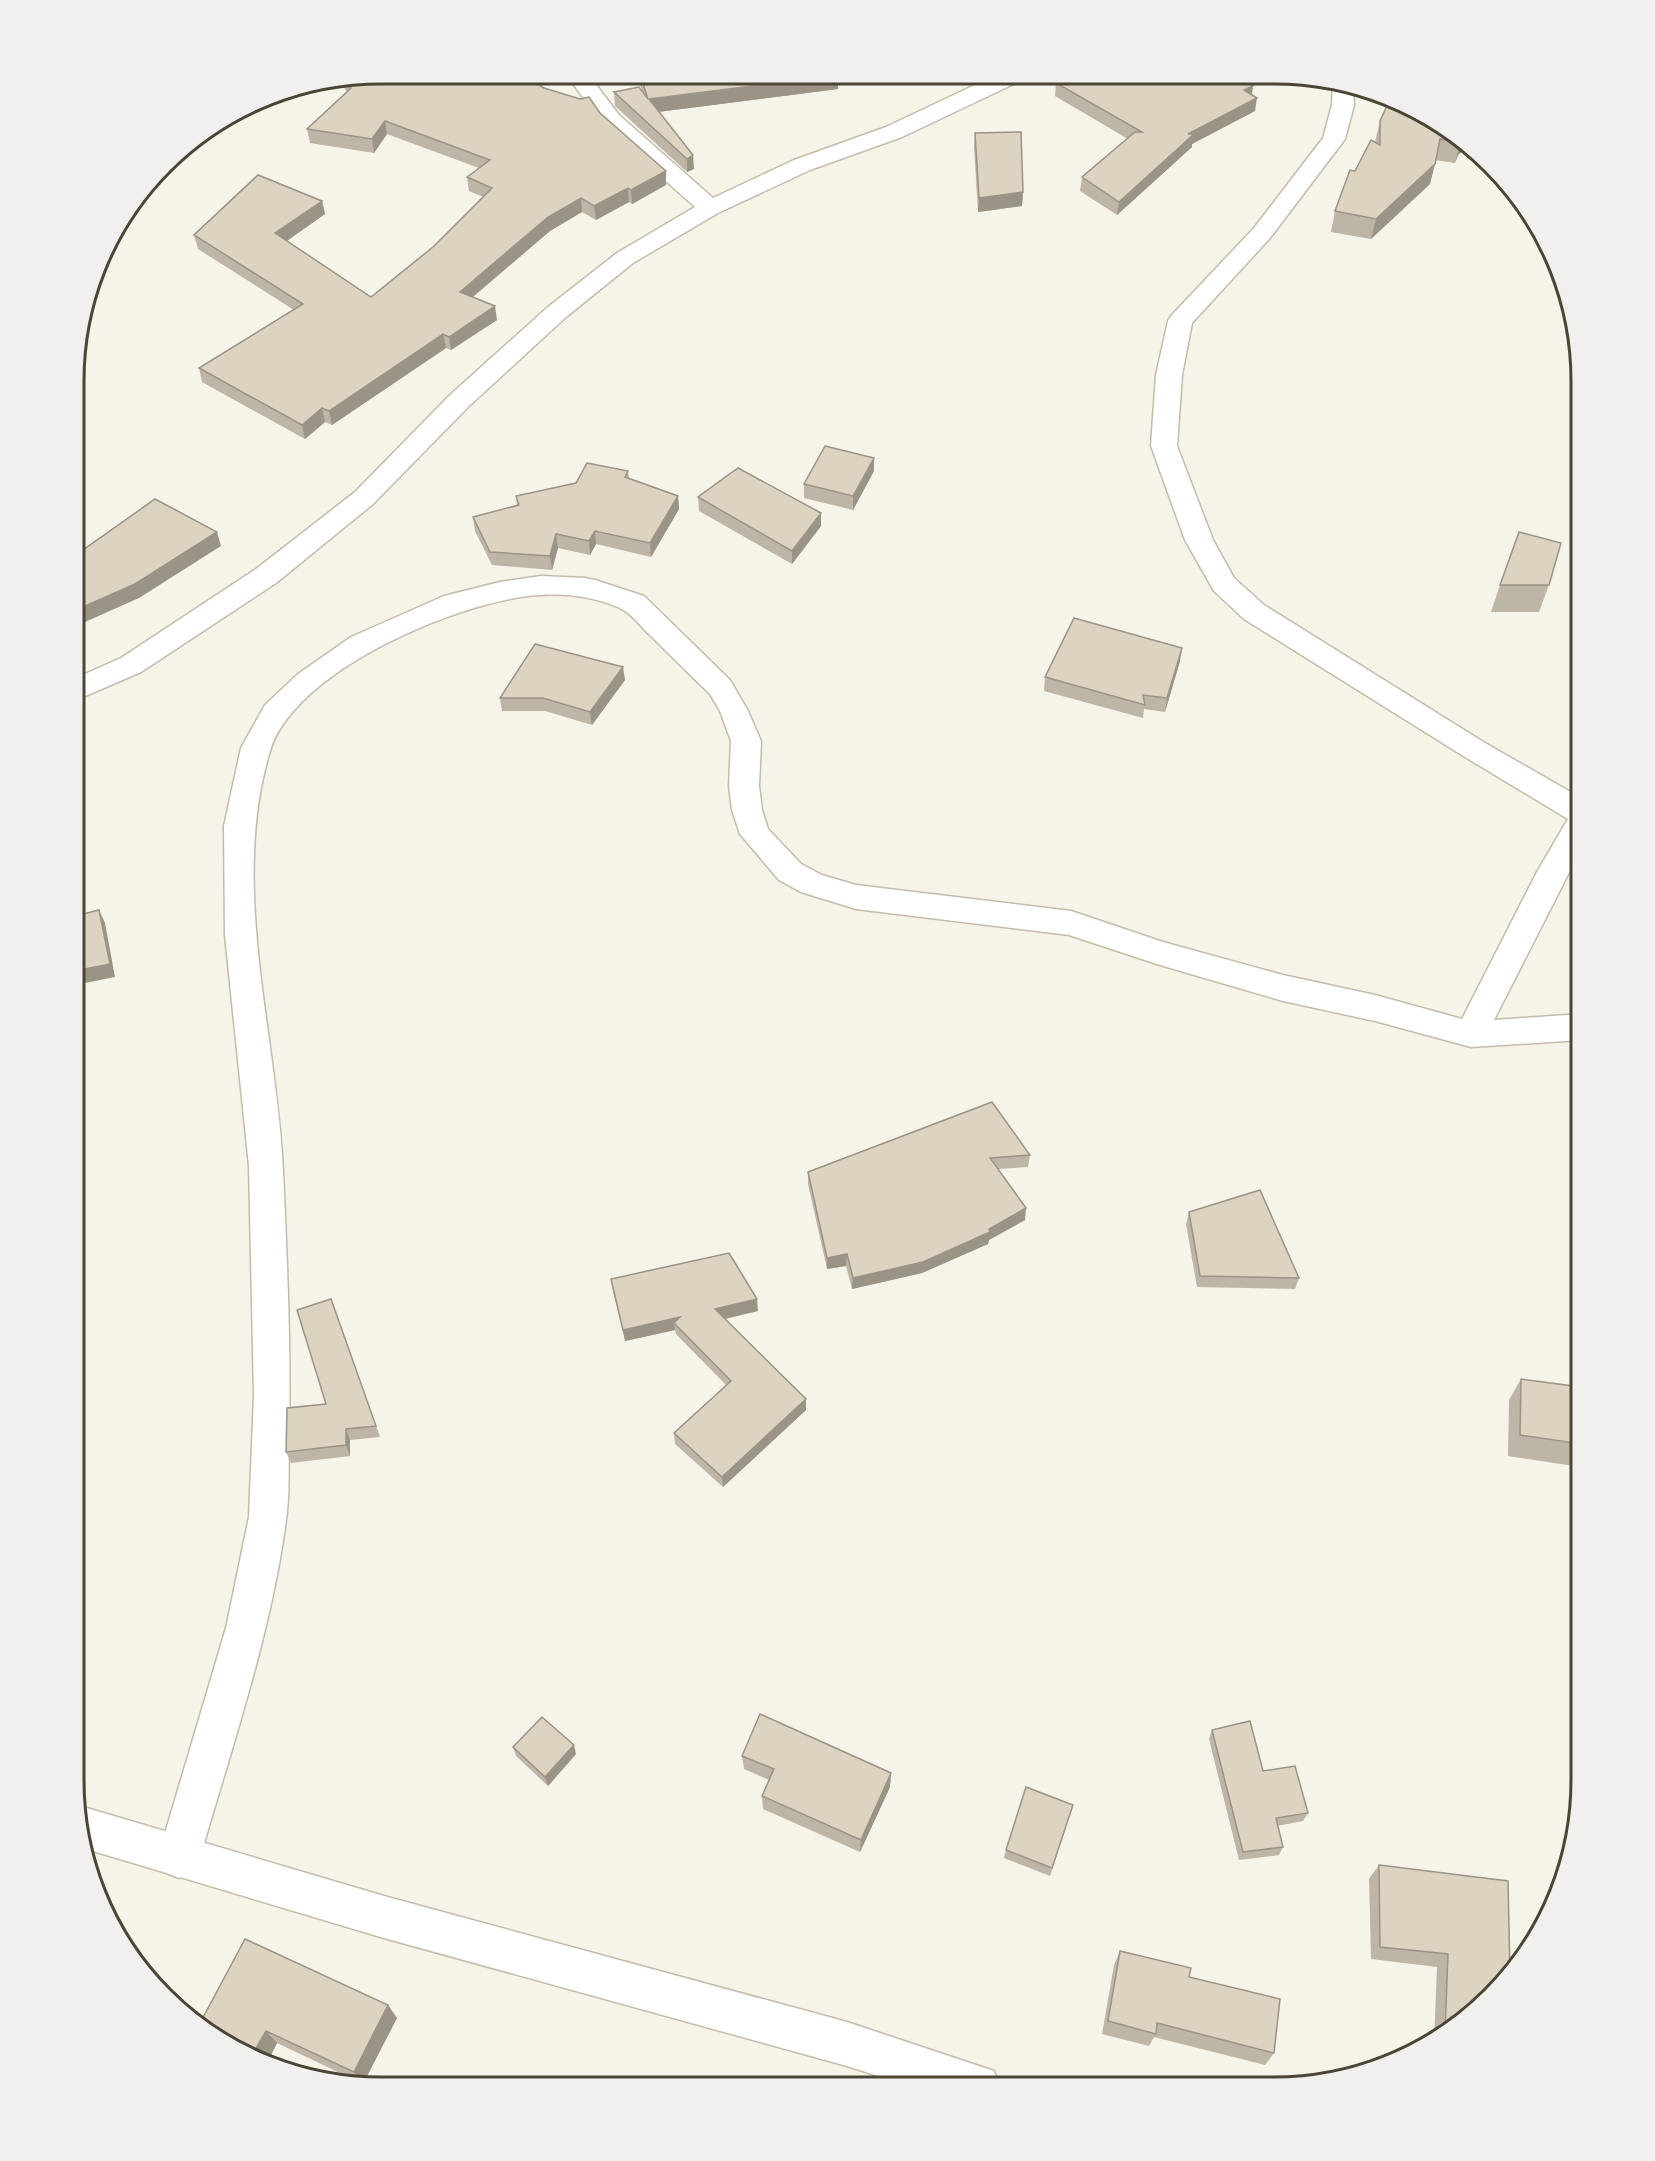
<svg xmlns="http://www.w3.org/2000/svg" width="1655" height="2161" font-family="'Exo 2',sans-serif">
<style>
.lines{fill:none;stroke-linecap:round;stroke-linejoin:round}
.minor-casing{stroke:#c3bcaa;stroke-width:3}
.tertiary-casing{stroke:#c3bcaa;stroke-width:3}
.minor{fill:#fff;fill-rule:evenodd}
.tertiary{fill:#fff;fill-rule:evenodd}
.wall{fill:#bdb5a5}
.shaded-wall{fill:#9a9486}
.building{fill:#dcd3c0;stroke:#9a9486;stroke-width:1.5}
.rim{fill:none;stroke:#4b4536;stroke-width:3}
</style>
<rect width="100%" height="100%" fill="#f6f3e9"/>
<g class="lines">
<!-- minor casing -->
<g class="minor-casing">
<g id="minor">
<path d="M566,74H588L619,115L713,198L794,160L886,127L996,75H1025L1022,80L902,137L810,170L718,213L633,263L566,317L468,407L373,504L276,583L141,672L76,700V678L121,658L256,569L355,492L450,395L548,307L617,253L695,207L603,125Z"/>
<path d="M1333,81L1353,87L1354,105L1345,139L1270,238L1192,323L1182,375L1177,446L1213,540L1234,578L1264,605L1485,743L1581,798V849L1494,1020L1581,1014V1040L1471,1047L1375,1021L1283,1001L1160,965L1069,935L856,909L801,892L779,880L740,834L732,810L729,786L731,741L720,711L710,694C690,675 670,655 651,636C641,627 632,614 620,608C595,597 566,593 539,595C461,600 294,670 270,751C229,887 277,1034 283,1171C287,1259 291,1349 289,1437C288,1464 290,1493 286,1520C271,1634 232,1746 200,1857L194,1872L179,1878L164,1872L158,1857L226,1628L249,1517L254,1395L249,1166L225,935L224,826L241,748L265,705L298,674L351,637L444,596L500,582L541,576L585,578L595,580L644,596L730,680L748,711L761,741L759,786L762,810L768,829L801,864L822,875L856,885L1071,911L1163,942L1283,975L1375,995L1462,1019L1537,872L1568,819L1465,757L1244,619L1214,591L1185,540L1151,446L1156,375L1168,321L1171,316L1254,228L1323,138L1332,105Z"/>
</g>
</g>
<!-- tertiary casing -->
<g class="tertiary-casing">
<path id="tertiary" d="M80,1806L384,1896L847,2022L994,2071L1000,2087L910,2086L847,2066L384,1938L83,1848L77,1808Z"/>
</g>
<!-- minor -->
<use href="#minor" class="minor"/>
<!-- tertiary -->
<use href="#tertiary" class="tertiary"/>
</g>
<!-- wall -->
<g class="wall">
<path d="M381,74L544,88L600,113L666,185L632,204L629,202L596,220L582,212L550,231L473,297L497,320L451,350L446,348L332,425L325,422L305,439L202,382L199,368L294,310L198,249L194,235L322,201L325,214L287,241L371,297L433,247L483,197L469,191L467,177L479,168L387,134L374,153L310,143L307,129L347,92L343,86L342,80Z"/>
<path d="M637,74L837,75L838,89L658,112L694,169L687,172L615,106L614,92L642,91Z"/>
<path d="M1042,75L1235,76L1253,86L1252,94L1255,111L1192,144V147L1117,215L1080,191L1082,177L1128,139L1055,96L1056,83L1059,81Z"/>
<path d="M1380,121L1445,126L1469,146L1458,155L1455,163L1435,160L1430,184L1371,239L1331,232L1335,211L1355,171L1375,142Z"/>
<path d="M975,133L1023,192L1022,206L978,212L974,147Z"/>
<path d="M628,471L629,478L678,496L679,509L651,557L596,544L590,555L558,548L552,570L492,565L475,531L473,517L517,505L516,496Z"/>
<path d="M874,471L853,510L804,498V484Z"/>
<path d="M698,497L821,513V526L792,564L699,511Z"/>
<path d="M1500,585H1549L1539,612H1491Z"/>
<path d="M1180,661L1165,712L1144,709L1143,718L1044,691L1045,677Z"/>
<path d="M625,680L592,725L545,711H502L500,698Z"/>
<path d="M1030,1155L1028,1167L998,1169L1025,1220L989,1240L988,1244L922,1273L852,1289L846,1266L827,1269L808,1184V1172Z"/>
<path d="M1189,1212L1299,1278L1295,1289L1197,1287L1186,1224Z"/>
<path d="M611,1279L758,1311L724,1319L806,1410L723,1487L675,1444L674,1433L726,1385L676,1334L675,1330L625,1341L613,1291Z"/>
<path d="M331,1299L380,1437L350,1440V1456L291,1463L286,1452L326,1404Z"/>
<path d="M1521,1379L1581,1387V1467L1508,1456L1509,1400Z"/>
<path d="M1212,1730L1263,1771L1308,1813L1303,1821L1277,1826L1283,1847L1279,1855L1239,1860L1209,1739Z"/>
<path d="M513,1747L576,1754L548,1786L516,1756Z"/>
<path d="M742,1756L891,1773L890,1787L860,1852L763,1809L762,1796L769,1780L744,1769Z"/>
<path d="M1073,1805L1050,1876L1004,1858L1006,1850Z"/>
<path d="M1379,1865L1508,1881L1477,2011L1434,2040L1437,1967L1371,1959L1369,1879Z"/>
<path d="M1120,1951L1189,1977L1274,2053L1265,2065L1154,2037L1149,2046L1102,2034L1114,1965Z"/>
<path d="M397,2018L363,2084L277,2043L266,2065L210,2035Z"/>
</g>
<!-- shaded-wall -->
<g class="shaded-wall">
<path d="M838,75V89L650,113L649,99Z"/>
<path d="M1253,86L1251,99L1244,90Z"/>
<path d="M1257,98L1255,111L1192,144V147L1117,215L1119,202L1188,134Z"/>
<path d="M385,121L387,134L374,153L372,139Z"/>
<path d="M1461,140L1469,146L1458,155L1455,163Z"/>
<path d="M693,155L694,169L687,172V159Z"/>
<path d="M1435,164L1430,184L1371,239L1376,219Z"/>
<path d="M666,171V185L632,204L631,190Z"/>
<path d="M628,188L629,202L596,220L594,206Z"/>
<path d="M1023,192L1022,206L978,212L979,198Z"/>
<path d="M143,193L142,202L130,209Z"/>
<path d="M581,198L582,212L550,231L462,306L460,292L548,217Z"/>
<path d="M322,201L325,214L278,247L275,233Z"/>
<path d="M495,306L497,320L451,350L449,337Z"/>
<path d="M443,334L446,348L332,425L329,411Z"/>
<path d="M322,408L325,422L305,439L302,425Z"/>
<path d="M874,458V471L853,510V496Z"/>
<path d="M678,496L679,509L651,557L650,543Z"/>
<path d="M821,513V526L792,564V551Z"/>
<path d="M595,531L596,544L590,555L589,541Z"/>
<path d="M217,532L221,546L139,598L76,626V610Z"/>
<path d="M556,534L558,548L552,570L550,556Z"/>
<path d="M1182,648L1180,661L1165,712L1167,698Z"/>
<path d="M623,667L625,680L592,725L590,712Z"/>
<path d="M99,910L105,923L115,977L75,985V971Z"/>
<path d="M1026,1208L1025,1220L989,1240L988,1244L922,1273L852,1289L853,1278L989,1229Z"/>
<path d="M847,1254L846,1266L827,1269V1258Z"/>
<path d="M757,1299L758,1311L716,1321L715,1309Z"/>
<path d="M680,1317L674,1323L675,1330L625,1341L623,1330Z"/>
<path d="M806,1399V1410L723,1487L722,1477Z"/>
<path d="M346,1429L350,1440V1456L346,1445Z"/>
<path d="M574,1745L576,1754L548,1786L545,1777Z"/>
<path d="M891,1773L890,1787L860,1852L861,1840Z"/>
<path d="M388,2005L397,2018L363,2084L354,2072Z"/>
<path d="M266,2031L277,2043L266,2065L251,2057Z"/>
</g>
<!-- building -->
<g class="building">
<path d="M381,74H501L514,78L522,74L544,88L580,99L589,97L600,113L666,171L631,190L628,188L594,206L581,198L548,217L460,292L495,306L449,337L443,334L329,411L322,408L302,425L199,368L303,304L194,235L258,175L322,201L275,233L371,297L433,247L492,188L467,177L490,160L385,121L372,139L307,129L351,88L346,79Z"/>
<path d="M640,74L837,75H838L649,99L693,155L687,159L614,92L639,87L648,99Z"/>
<path d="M1071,75L1235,76L1253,86L1244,90L1257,98L1188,134H1194L1119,202L1082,177L1135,132H1142L1056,83Z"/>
<path d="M1391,97L1445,126L1461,140L1460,143L1440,139L1435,164L1376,219L1335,211L1350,170L1355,171L1371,140L1380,145V121Z"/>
<path d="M1021,132L1023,192L979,198L975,133Z"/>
<path d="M825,446L874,458L853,496L804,484Z"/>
<path d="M587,463L628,471L625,477L678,496L650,543L595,531L589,541L556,534L550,556L490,552L473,517L519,505L516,496L576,483Z"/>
<path d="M738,468L821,513L792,551L698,497Z"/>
<path d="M155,499L217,532L135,584L76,610V555Z"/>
<path d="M1519,532L1561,543L1549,585H1500Z"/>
<path d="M1074,618L1182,648L1167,698L1143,695L1145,705L1045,677Z"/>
<path d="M535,644L623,667L590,712L543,698H500Z"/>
<path d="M99,910L110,964L75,971V916Z"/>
<path d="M992,1102L1030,1155L990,1158L1026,1208L989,1229L990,1232L923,1262L853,1278L847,1254L827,1258L808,1172Z"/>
<path d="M1260,1190L1299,1278L1200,1276L1189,1212Z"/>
<path d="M729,1253L757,1299L715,1309L806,1399L722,1477L674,1433L731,1381L674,1323L680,1317L623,1330L611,1279Z"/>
<path d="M331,1299L376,1426L346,1429V1445L286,1452L287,1408L326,1404L297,1310Z"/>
<path d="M1521,1379L1581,1387V1444L1520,1435Z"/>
<path d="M760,1714L891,1773L861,1840L762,1796L774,1769L742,1756Z"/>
<path d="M542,1717L574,1745L545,1777L513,1747Z"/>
<path d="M1250,1721L1263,1771L1295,1766L1308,1813L1276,1818L1283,1847L1243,1852L1212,1730Z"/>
<path d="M1026,1787L1073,1805L1052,1868L1006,1850Z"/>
<path d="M1379,1865L1508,1881L1510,1973L1477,2011L1445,2032L1448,1954L1380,1947Z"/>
<path d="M245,1939L388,2005L354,2072L266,2031L251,2057L210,2035L199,2025Z"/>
<path d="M1120,1951L1191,1968L1189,1977L1280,1999L1274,2053L1157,2023L1156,2034L1108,2021Z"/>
</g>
<!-- crop -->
<path d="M0 0H1655V2161H0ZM381 84H1274A297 297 0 0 1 1571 381V1780A297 297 0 0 1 1274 2077H381A297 297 0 0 1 84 1780V381A297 297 0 0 1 381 84Z" fill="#f1f0ef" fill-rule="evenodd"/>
<path class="rim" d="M381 84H1274A297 297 0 0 1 1571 381V1780A297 297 0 0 1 1274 2077H381A297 297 0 0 1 84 1780V381A297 297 0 0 1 381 84Z"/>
</svg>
